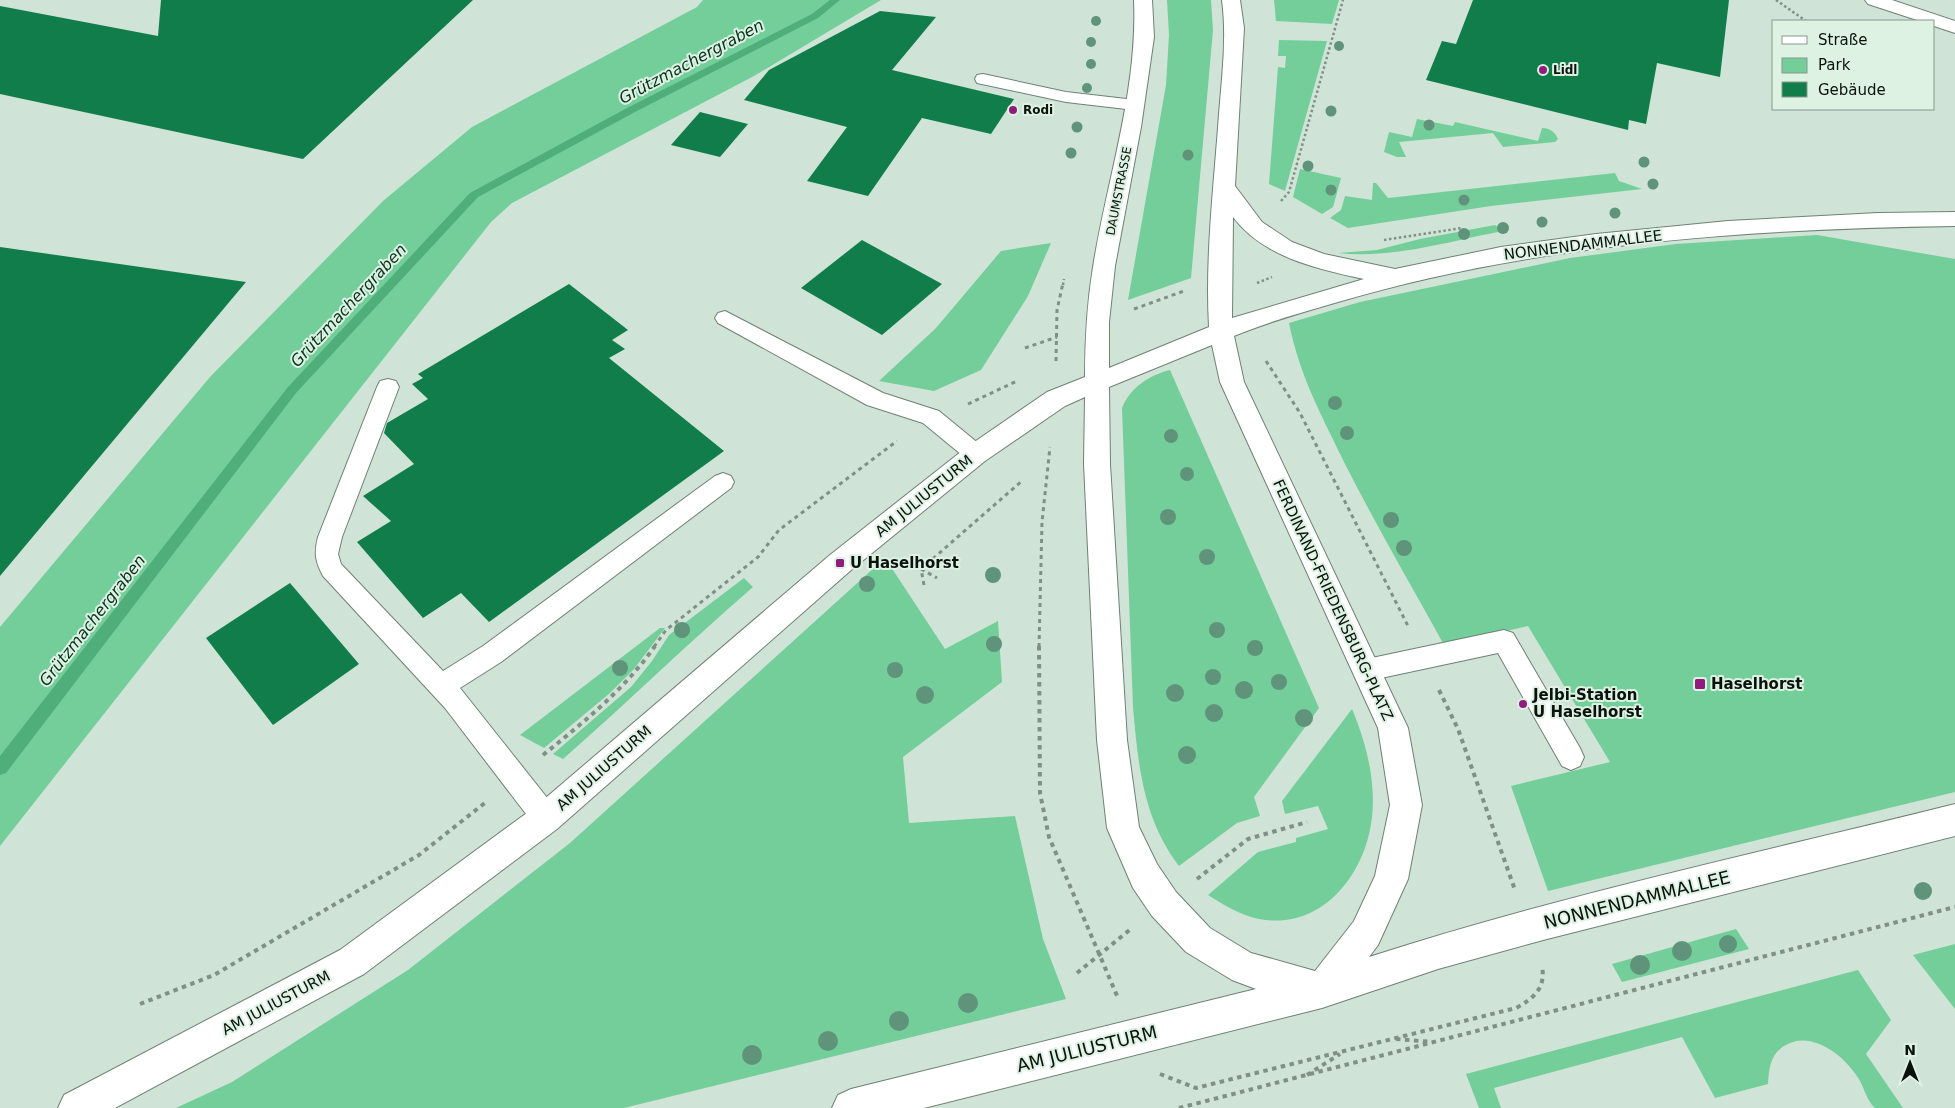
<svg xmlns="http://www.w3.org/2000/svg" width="1955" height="1108" font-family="'DejaVu Sans',sans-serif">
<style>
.green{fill:#73ce99}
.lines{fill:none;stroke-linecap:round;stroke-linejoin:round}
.stream{fill:#50ae7a;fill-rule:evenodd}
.building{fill:#117d4b}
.lane-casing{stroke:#6e8175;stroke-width:2}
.street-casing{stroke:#6e8175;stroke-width:2}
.secondary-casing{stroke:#6e8175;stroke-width:2}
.path-far2{stroke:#809085;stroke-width:2.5;stroke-dasharray:2.5 2.5;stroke-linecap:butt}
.path-far1{stroke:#809085;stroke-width:3;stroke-dasharray:4 4;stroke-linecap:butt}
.path{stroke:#809085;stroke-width:4;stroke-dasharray:4.5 4.5;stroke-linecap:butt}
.lane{fill:#fff;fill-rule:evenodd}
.street{fill:#fff;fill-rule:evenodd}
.secondary{fill:#fff;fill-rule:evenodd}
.tree{fill:#60947a}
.poi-dot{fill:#901c7b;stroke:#ddf2e3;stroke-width:2}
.labels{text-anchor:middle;stroke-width:4;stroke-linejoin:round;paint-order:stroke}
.far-poi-label{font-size:12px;font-weight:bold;fill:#0b120d;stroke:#ddf2e3;text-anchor:start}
.far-street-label{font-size:12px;fill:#0b120d;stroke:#ddf2e3}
.street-label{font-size:15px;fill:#0b120d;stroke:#ddf2e3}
.poi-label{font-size:15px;font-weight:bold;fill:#0b120d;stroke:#ddf2e3;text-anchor:start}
.water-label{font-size:16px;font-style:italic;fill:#08321d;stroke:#ddf2e3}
.near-street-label{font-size:18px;fill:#0b120d;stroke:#ddf2e3}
</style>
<rect width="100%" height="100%" fill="#cfe4d6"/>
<!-- green -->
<g class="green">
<path d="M703,0H881L754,76L512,203L491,222L0,846V627L210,377L383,201L472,127L697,7Z"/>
<path d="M1167,0H1211L1213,30L1191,278L1128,300L1166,85L1169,35Z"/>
<path d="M1274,0H1339L1332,24L1276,21Z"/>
<path d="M1279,40L1327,41L1285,191L1269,184L1278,67L1285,68L1286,56H1278Z"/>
<path d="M1417,119L1453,126L1455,122L1538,141L1542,128C1550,128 1555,132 1558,139L1555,142L1503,147L1493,133L1399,142L1406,157H1397L1384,152L1389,132L1412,137Z"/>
<path d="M1300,169L1341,178L1333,207L1322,214L1293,197Z"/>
<path d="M1615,173L1619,181L1642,189L1491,206L1348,228L1330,218L1341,210L1345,196L1372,200L1373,183H1376L1388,198Z"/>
<path d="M1495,225L1503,231C1449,241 1394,259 1338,253L1377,250L1420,239Z"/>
<path d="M1817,235L1955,259V792L1548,891L1511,786L1610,762L1528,626L1444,645C1411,585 1376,525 1345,464C1321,414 1300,377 1289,323L1360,302L1570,258L1676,244Z"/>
<path d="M1051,243L1028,296L981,370L934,391L879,381L936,328L1001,251Z"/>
<path d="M1170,370L1319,708L1254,797L1260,816L1237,823L1179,866C1143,819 1138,764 1133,707L1122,408C1130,388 1149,375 1170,370Z"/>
<path d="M885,558L945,649L998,621L1002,682L903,757L909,823L1015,816L1043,939L1066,999L624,1108H176L232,1082L408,970L570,843Z"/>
<path d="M744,578L753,587C688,643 627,703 563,759L553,754L631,687L652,661L669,635Z"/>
<path d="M660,628H665L634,669L610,693L544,748L520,735Z"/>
<path d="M1352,709C1366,742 1376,781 1372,817C1366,874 1322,931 1259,919C1240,915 1224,905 1208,895L1258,852L1296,842V838L1328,829L1318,806L1285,814L1282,801Z"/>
<path d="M1736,929L1749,949L1622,982L1612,964Z"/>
<path d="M1955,944V1009L1913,955Z"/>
<path d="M1858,970L1891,1020L1866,1054L1903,1108H1875C1867,1101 1865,1090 1860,1081C1848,1059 1816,1032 1790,1043C1771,1051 1769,1066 1768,1084L1715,1098L1682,1037L1494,1088L1501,1108H1479L1466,1074Z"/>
</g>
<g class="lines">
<!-- stream -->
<path class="stream" d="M830,0H840L818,18L635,112L478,197L296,393L6,773L0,775V756L288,387L470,193L627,108L812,14Z"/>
</g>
<!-- building -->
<g class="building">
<path d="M161,0H473L303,159L0,94V6L158,36Z"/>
<path d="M1473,0H1729L1720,77L1657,63L1646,124L1629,120L1628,130L1426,80L1442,41L1456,44Z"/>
<path d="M880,11L936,17L892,70L1014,99L991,134L922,118L868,196L807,181L847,127L744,100L769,70Z"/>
<path d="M700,112L748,124L720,157L671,145Z"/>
<path d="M862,240L942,284L882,335L801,288Z"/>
<path d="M0,247L246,282L0,576Z"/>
<path d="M569,284L628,330L612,340L625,349L609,358L724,451L489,622L461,593L423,618L357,542L391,521L363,496L414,464L384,433L387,423L428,399L412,384L423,378L418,374Z"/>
<path d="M290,583L359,664L273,725L206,638Z"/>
</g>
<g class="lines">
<!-- lane casing -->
<g class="lane-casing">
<g id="lane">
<path d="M983,74L1066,92L1135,100L1141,101L1144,105L1141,109L1135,110L1066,102L977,83L975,79L977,75Z"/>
<path d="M725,311L883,393L939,411L984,448L987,454L984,460L976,463L968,460L923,423L867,405L718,323L715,318L718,313Z"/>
<path d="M388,379L396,381L399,387L342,537L338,554L341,564L443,671L483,646L715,476L723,473L731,476L734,482L731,488L501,662L460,688L556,809L560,818L556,827L546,831L536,827L445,708L323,576C315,561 314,553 318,537L377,387L380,381Z"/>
<path d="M1504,630L1513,633L1580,748L1584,757L1580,766L1571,770L1562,766L1498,653L1367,681L1358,678L1354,670L1358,662L1367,659Z"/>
</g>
</g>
<!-- street casing -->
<g class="street-casing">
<path id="street" d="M1865,0H1892L1955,21V33L1934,26V21H1920L1868,4Z"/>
</g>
<!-- secondary casing -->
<g class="secondary-casing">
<path id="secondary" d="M1134,0H1152L1154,37L1141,127L1115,266L1109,322V368L1209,327C1205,257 1214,185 1219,114C1222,76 1227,38 1222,0H1240L1244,28L1235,186L1262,222L1292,242L1324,254L1395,269L1501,247L1596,234L1728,221L1878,213L1955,212V226C1748,229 1538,243 1338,302C1303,312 1268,322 1234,336L1244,382L1408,728L1422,805L1408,879L1378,945L1369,957C1561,895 1759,853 1955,804V836L1547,939L1438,969L1322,1008L924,1108H832L838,1095L851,1089L1256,989L1232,980L1186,952L1152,916L1133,888L1107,828L1097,740L1084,464L1085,397L1065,406L985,461L850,571L557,829L364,974L115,1108H58L64,1095L340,950L535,807L830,555L967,447L1047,392L1085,377C1085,340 1087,304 1093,267C1107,179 1138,90 1134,0ZM1233,217C1263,257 1317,269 1364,279L1232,318ZM1212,345L1220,382L1378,728L1390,805L1375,876L1354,921L1315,971L1251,953L1210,928L1176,892L1157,864L1139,827L1127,740L1110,464L1109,387Z"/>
</g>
<!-- path-far2 -->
<g class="path-far2">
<path d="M1776,0L1806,21"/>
<path d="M1281,201L1289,192L1343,0"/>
<path d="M1384,240L1462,228"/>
<path d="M1257,283L1272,277"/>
<path d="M1063,285L1064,279"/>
</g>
<!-- path-far1 -->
<g class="path-far1">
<path d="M1134,309L1184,291"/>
<path d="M1025,348L1057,337"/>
<path d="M1056,361L1057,310L1063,283"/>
<path d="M1266,361L1300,413L1408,626"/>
<path d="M968,404L1017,381"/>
<path d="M921,569L937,578"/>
<path d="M924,585L921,569L1023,480"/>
<path d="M654,647L666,630L758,557L779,530L897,441"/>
<path d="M1039,647L1042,522L1050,447"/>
</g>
<!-- path -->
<g class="path">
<path d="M1039,646L1040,793L1049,837L1118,998"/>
<path d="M1439,690L1458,729L1515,890"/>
<path d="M543,755C584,722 625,689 655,646"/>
<path d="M1197,879L1248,839L1307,822"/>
<path d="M1077,973L1132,928"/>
<path d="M140,1004L214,975L419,855L486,802"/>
<path d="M1396,1039L1432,1042"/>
<path d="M1160,1074L1196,1088L1516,1008C1534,998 1546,988 1542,966"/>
<path d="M1307,1075L1340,1054"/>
<path d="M1179,1108L1955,907"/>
</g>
<!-- lane -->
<use href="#lane" class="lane"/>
<!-- street -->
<use href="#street" class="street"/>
<!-- secondary -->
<use href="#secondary" class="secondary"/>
</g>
<!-- trees -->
<g class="tree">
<circle cx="1096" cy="21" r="5"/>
<circle cx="1091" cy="42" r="5"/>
<circle cx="1339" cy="46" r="5"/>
<circle cx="1091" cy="64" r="5"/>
<circle cx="1087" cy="88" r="5"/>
<circle cx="1331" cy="111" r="5.5"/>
<circle cx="1429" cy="125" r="5.5"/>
<circle cx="1077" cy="127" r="5.5"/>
<circle cx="1071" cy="153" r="5.5"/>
<circle cx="1188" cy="155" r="5.5"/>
<circle cx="1644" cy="162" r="5.5"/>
<circle cx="1308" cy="166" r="5.5"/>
<circle cx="1653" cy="184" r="5.5"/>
<circle cx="1331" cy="190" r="5.5"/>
<circle cx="1464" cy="200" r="5.5"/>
<circle cx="1615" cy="213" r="5.5"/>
<circle cx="1542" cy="222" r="5.5"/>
<circle cx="1503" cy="228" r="6"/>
<circle cx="1464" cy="234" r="6"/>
<circle cx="1335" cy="403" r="7"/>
<circle cx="1347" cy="433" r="7"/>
<circle cx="1171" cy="436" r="7"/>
<circle cx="1187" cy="474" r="7"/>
<circle cx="1168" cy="517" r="8"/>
<circle cx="1391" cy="520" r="8"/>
<circle cx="1404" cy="548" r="8"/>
<circle cx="1207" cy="557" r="8"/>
<circle cx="993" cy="575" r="8"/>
<circle cx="867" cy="584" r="8"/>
<circle cx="682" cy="630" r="8"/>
<circle cx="1217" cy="630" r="8"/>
<circle cx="994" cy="644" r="8"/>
<circle cx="1255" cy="648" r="8"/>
<circle cx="620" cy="668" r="8"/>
<circle cx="895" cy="670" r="8"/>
<circle cx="1213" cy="677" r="8"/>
<circle cx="1279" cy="682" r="8"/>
<circle cx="1244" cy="690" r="9"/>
<circle cx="1175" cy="693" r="9"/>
<circle cx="925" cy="695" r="9"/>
<circle cx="1214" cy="713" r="9"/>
<circle cx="1304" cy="718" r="9"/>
<circle cx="1187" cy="755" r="9"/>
<circle cx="1923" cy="891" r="9"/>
<circle cx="1728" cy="944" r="9"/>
<circle cx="1682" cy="951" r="10"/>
<circle cx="1640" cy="965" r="10"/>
<circle cx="968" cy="1003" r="10"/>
<circle cx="899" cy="1021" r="10"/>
<circle cx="828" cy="1041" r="10"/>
<circle cx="752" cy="1055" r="10"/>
</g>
<!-- markers -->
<g class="poi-dot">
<circle cx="1543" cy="70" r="5"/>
<circle cx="1013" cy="110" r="5"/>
<rect x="835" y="558" width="10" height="10" rx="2.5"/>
<rect x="1694" y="678" width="12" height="12" rx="2.5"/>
<circle cx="1523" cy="704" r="5"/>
</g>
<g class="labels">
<!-- far-poi labels -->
<g class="far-poi-label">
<text x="1553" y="74">Lidl</text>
<text x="1023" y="114">Rodi</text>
</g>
<!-- far-street labels -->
<g class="far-street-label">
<text transform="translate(1119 191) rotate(-79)" y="4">DAUMSTRASSE</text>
</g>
<!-- street labels -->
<g class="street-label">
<text transform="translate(1583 245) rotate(-7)" y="5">NONNENDAMMALLEE</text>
<text transform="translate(924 496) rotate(-39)" y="5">AM JULIUSTURM</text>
<text transform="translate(1333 600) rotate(65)" y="5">FERDINAND-FRIEDENSBURG-PLATZ</text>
<text transform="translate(604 768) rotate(-41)" y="5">AM JULIUSTURM</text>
<text transform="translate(276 1003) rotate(-28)" y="5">AM JULIUSTURM</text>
</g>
<!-- poi labels -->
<g class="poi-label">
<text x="850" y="568">U Haselhorst</text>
<text x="1711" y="689">Haselhorst</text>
<text x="1533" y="700">Jelbi-Station<tspan x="1533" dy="17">U Haselhorst</tspan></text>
</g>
<!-- water labels -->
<g class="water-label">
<text transform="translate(691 61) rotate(-28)" y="6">Grützmachergraben</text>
<text transform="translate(348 305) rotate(-47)" y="6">Grützmachergraben</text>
<text transform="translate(92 620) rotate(-52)" y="6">Grützmachergraben</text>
</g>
<!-- near-street labels -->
<g class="near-street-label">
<text transform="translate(1637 900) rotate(-14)" y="6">NONNENDAMMALLEE</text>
<text transform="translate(1087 1049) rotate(-14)" y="6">AM JULIUSTURM</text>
</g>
</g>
<!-- legend -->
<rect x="1772" y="20" width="162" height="90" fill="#ddf2e3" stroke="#89988d"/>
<rect x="1782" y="36" width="25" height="8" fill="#ffffff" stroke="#89988d"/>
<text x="1818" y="45" font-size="15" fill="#0b120d">Straße</text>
<rect x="1782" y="58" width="25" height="15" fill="#73ce99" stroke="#89988d"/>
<text x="1818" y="70" font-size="15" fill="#0b120d">Park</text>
<rect x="1782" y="82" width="25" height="15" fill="#117d4b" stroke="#89988d"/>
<text x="1818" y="95" font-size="15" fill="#0b120d">Gebäude</text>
<!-- north arrow -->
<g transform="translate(1910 1063)" stroke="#ddf2e3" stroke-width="4" paint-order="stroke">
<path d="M0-4L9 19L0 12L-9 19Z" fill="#0b120d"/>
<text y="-8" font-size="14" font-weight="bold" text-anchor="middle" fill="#0b120d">N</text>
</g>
</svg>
